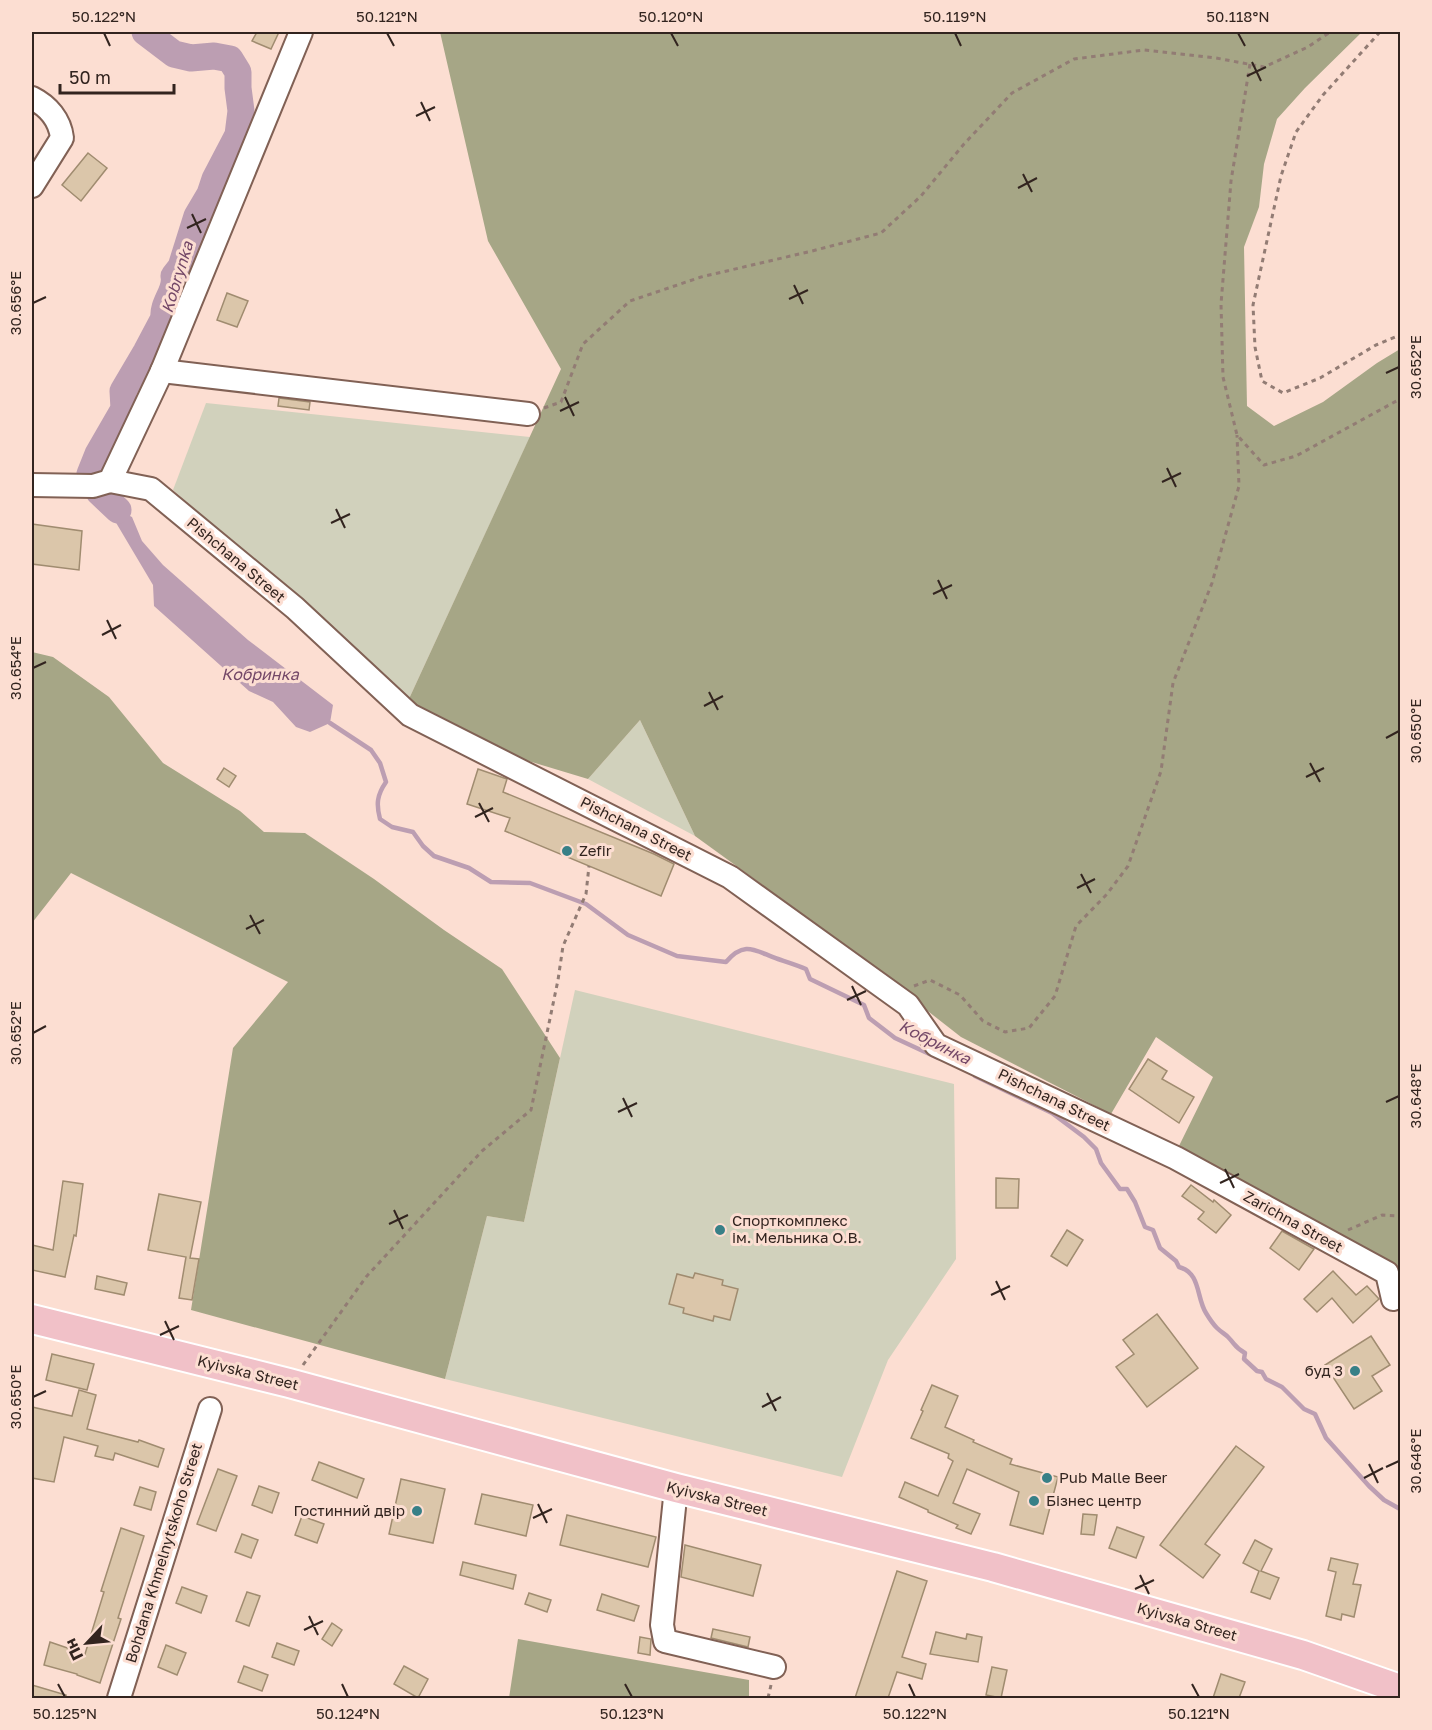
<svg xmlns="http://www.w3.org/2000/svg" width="1432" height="1730" font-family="'Golos Text',sans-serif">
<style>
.green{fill:#d1d1bc}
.forest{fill:#a6a686}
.water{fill:#bc9eb2}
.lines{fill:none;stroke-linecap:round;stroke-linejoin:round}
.stream{stroke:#bc9eb2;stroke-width:4.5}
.river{stroke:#bc9eb2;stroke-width:27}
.building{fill:#dbc6aa;stroke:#a08c70;stroke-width:1.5}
.minor-casing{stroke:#816155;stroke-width:26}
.major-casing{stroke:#fff;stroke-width:32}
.path{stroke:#927c74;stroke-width:3;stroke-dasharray:4.5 4.5;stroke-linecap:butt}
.minor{stroke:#fff;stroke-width:22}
.major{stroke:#f1c1c8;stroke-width:28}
.ticks{fill:none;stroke:#32241f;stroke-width:2}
.poi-dot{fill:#388087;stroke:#fcded2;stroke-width:2}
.labels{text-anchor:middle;stroke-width:6;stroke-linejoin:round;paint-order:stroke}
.street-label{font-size:15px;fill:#32241f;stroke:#fcded2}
.poi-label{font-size:15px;fill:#32241f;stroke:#fcded2;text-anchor:start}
.water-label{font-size:16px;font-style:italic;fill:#734767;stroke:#fcded2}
.neatline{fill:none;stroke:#32241f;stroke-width:2}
.ticks-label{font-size:15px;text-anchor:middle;fill:#32241f}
</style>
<rect width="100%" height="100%" fill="#fcded2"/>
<!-- green -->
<g class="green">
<path d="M206,403L530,437L408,701L173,490Z"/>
<path d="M640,720L695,836L588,779Z"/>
<path d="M575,990L954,1084L956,1259L888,1360L842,1477L445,1379L487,1216L524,1222Z"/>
</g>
<!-- forest -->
<g class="forest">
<path d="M440,32H1362L1305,88L1277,119L1264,164L1259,207L1244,247L1247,406L1274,426L1323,402L1377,363L1400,349V1270L1177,1150L1213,1077L1156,1037L1111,1114L961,1037L819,926L695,836L640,720L588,779L492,750L408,701L561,369L488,241Z"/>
<path d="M32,652L53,657L109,697L163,763L240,811L264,832L305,833L374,879L444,930L502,969L560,1058L524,1222L487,1216L445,1379L191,1310L233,1048L288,982L71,873L32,923Z"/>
<path d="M518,1639L749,1680V1698H509Z"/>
</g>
<!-- water -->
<path class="water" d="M118,510L132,517L142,541L163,565L248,640L333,705L330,723L310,732L296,727L273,702L249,691L154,606L153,585L115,521Z"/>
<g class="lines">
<!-- stream -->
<g class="stream">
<path d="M330,723L371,750L380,763L386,782C377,795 376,804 380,819L392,827L413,832L423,846L434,856L469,868L491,882L530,883L586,904L628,935L677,956L726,962C745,940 755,951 778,959C787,962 797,965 806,969L810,979L864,1005L869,1018L895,1038L938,1058"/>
<path d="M975,1076L1052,1113L1084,1137L1096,1149L1101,1163L1120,1189H1127L1135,1202L1145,1227L1153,1230L1160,1248L1176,1261L1179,1267C1201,1273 1196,1297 1206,1313C1209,1318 1213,1324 1217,1328C1221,1332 1225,1334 1228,1337C1236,1345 1234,1347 1245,1353L1244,1359L1257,1371L1262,1372L1266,1379L1282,1387L1304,1409L1315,1414L1326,1438L1369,1486L1384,1500L1400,1509"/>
</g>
<!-- river -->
<g class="river">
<path d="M90,474L98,454L124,409L123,391L146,352L164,318C162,303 177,291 174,276L181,267L197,216L210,194L215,179L238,135L241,111L238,88V72L230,59L214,56L191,58L174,54L145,32"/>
<path d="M99,492L118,510"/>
</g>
</g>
<!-- building -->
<g class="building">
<path d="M257,32H279L271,49L252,41Z"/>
<path d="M88,153L107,168L81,201L62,185Z"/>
<path d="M227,293L248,301L237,327L217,320Z"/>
<path d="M279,398L310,402L309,410L278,406Z"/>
<path d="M32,524L82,531L79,570L32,564Z"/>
<path d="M224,768L236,776L229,787L217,779Z"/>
<path d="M478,769L507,779L503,792L654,854L674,864L661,896L505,831L510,818L467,804Z"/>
<path d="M1148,1059L1167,1071L1162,1079L1194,1097L1179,1123L1129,1089Z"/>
<path d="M996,1178L1019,1179L1018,1208H996Z"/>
<path d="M63,1181L83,1184L76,1236L74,1235L65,1277L32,1270V1245L53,1250Z"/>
<path d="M1191,1185L1213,1202L1214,1200L1231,1215L1216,1233L1198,1219L1204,1212L1182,1196Z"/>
<path d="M159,1194L201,1202L190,1258L199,1259L192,1300L179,1298L186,1257L148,1250Z"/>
<path d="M1067,1230L1083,1240L1067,1266L1051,1256Z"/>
<path d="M1282,1231L1314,1249L1299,1270L1270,1248Z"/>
<path d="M1333,1271L1356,1295L1367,1286L1379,1299L1353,1323L1332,1298L1317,1312L1304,1299Z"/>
<path d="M695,1273L723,1280L722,1285L738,1289L730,1320L714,1316L713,1321L683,1313L684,1308L669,1304L677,1274L693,1278Z"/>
<path d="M97,1276L127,1283L124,1295L95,1289Z"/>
<path d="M1157,1314L1198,1368L1147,1407L1116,1367L1134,1354L1123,1340Z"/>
<path d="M1371,1336L1390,1365L1372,1376L1382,1391L1354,1409L1325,1365Z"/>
<path d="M52,1354L94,1364L87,1390L46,1380Z"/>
<path d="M932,1385L958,1396L945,1427L974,1440L973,1442L1012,1459L1010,1464L1058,1477L1043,1534L1010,1525L1019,1492L967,1469L953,1503L980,1514L971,1534L956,1528L958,1525L928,1512V1510L899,1497L905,1482L938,1496L953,1461L948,1458L949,1454L911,1438L923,1411L921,1410Z"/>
<path d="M79,1390L96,1395L87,1429L138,1442L139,1440L164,1449L158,1467L115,1453L113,1460L95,1456L98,1446L64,1437L54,1482L32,1478V1407L72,1416Z"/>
<path d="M1236,1446L1264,1467L1205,1544L1220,1555L1203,1578L1160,1545Z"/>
<path d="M319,1462L364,1479L357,1498L312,1480Z"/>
<path d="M218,1469L237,1476L216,1531L197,1524Z"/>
<path d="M401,1479L445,1489L433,1543L389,1534Z"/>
<path d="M259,1486L279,1493L272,1513L252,1505Z"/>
<path d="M140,1487L156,1492L151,1510L134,1505Z"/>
<path d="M482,1494L533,1505L526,1536L475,1524Z"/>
<path d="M1083,1514L1097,1515L1094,1535L1081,1534Z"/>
<path d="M567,1515L656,1537L648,1567L560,1545Z"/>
<path d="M302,1516L324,1524L317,1543L295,1535Z"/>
<path d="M1117,1527L1144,1537L1136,1558L1109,1548Z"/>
<path d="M121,1528L144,1536L118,1618L121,1619L100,1683L77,1675V1674L44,1665L50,1642L85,1654L104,1592L101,1591Z"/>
<path d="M242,1534L258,1540L251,1558L235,1552Z"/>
<path d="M1255,1540L1272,1549L1261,1571L1279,1578L1270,1599L1251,1592L1259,1571L1243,1563Z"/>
<path d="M685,1545L761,1565L753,1596L681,1577Z"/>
<path d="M1331,1558L1358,1564L1353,1584L1361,1585L1354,1617L1342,1614L1341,1620L1326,1616L1336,1572L1328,1570Z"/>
<path d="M463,1562L516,1575L513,1589L460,1575Z"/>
<path d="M897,1571L927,1581L902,1657L926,1664L922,1679L897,1672L888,1698H855Z"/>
<path d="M182,1587L207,1596L201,1613L176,1603Z"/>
<path d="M247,1592L260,1596L249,1626L236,1621Z"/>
<path d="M529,1593L551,1600L547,1612L525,1604Z"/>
<path d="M602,1594L639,1606L634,1621L597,1610Z"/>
<path d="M332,1623L342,1630L332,1646L322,1639Z"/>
<path d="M713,1629L750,1637L748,1647L711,1638Z"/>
<path d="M936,1632L966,1639L967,1634L982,1637L978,1662L930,1654Z"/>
<path d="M640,1637L651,1639L650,1655L638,1653Z"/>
<path d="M277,1643L299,1651L294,1665L272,1657Z"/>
<path d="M166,1645L186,1653L177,1675L158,1667Z"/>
<path d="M244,1666L268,1675L262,1691L238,1682Z"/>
<path d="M404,1666L428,1679L418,1698L394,1684Z"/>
<path d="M992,1667L1007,1670L1001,1698L986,1695Z"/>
<path d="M1221,1674L1245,1682L1239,1698H1213Z"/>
<path d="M32,1685L66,1695V1698H32Z"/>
</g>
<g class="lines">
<!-- minor casing -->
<g class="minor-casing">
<g id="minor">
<path d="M32,98C48,106 60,120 62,138L32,186"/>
<path d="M162,371L528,414"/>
<path d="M110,481L151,489L295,608L410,715L730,877L908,1005L936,1045L1176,1158L1387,1273L1393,1299"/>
<path d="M32,485L93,486L110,481L162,371L301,32"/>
<path d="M676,1488L662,1625L665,1641L774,1667"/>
<path d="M119,1698L210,1409"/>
</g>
</g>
<!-- major casing -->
<g class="major-casing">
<path id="major" d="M32,1319L289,1383L676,1488L993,1567L1303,1655L1400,1689"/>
</g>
<!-- path -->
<g class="path">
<path d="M1380,32L1323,95L1296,132L1281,176L1253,305L1255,347L1262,381L1283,393L1320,378L1376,345L1400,335"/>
<path d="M1250,64L1231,181L1221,304L1223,377L1237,435L1264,465L1296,456L1400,399"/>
<path d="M544,408L561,402L583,344L630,301L701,277L812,251L881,233L921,196L964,144L1012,93L1074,59L1144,50L1216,58L1264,67L1308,47L1330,32"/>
<path d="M914,986L930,980L960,995L983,1021L1005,1032L1029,1028L1055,996L1076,926L1107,894L1128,866L1161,771L1173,683L1212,583L1239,486L1237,435"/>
<path d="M1348,1230L1382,1215L1400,1216"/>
<path d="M303,1365L366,1277L482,1151L531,1110L558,980L563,946L586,894L589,866"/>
<path d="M768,1698L771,1685"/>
</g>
<!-- minor -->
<use href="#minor" class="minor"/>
<!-- major -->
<use href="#major" class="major"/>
</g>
<!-- ticks -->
<path class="ticks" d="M104,33L110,46M387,33L394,46M671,33L678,46M955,33L961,46M1238,33L1245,46M1252,62L1261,81M1247,76L1266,67M421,102L430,121M416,116L435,107M1023,174L1032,192M1018,188L1037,178M192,214L201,233M187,228L206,219M794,285L803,304M789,299L808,290M33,303L46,297M1386,373L1399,367M565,397L574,416M560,411L579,402M1167,468L1176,487M1162,482L1181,473M336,509L345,528M331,523L350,514M938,580L947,599M933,594L952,585M107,620L116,639M102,635L121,625M33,668L46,662M709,692L718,710M704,706L723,696M1386,738L1399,731M1310,763L1320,782M1306,777L1324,768M479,803L489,822M475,817L493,808M1081,874L1091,893M1077,888L1095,879M250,915L260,934M246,929L264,920M852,986L861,1005M847,1000L866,991M33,1033L46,1026M623,1098L632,1117M1386,1102L1399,1096M618,1112L637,1103M1225,1169L1234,1188M1220,1183L1239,1174M394,1210L403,1229M389,1224L408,1215M996,1281L1005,1300M991,1295L1010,1286M165,1321L174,1340M160,1335L179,1326M767,1393L776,1411M33,1397L46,1391M762,1407L781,1397M1369,1464L1378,1483M1386,1467L1399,1461M1364,1478L1383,1468M538,1504L547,1523M533,1518L552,1509M1140,1575L1149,1594M1135,1589L1154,1580M309,1616L318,1635M304,1630L323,1621M58,1684L65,1697M342,1684L348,1697M625,1684L632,1697M909,1684L915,1697M1192,1684L1199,1697"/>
<!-- markers -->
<g class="poi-dot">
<circle cx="567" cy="851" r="6"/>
<circle cx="720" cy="1230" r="6"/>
<circle cx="1355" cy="1371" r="6"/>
<circle cx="1047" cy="1478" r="6"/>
<circle cx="1034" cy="1501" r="6"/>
<circle cx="417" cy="1511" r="6"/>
</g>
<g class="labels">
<!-- street labels -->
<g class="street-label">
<text transform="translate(236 560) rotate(40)" y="5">Pishchana Street</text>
<text transform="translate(636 829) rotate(27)" y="5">Pishchana Street</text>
<text transform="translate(1054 1100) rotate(26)" y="5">Pishchana Street</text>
<text transform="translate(1293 1222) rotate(29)" y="5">Zarichna Street</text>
<text transform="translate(248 1373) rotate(14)" y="5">Kyivska Street</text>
<text transform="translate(717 1499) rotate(14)" y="5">Kyivska Street</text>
<text transform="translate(164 1553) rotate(-73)" y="5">Bohdana Khmelnytskoho Street</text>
<text transform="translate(1187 1622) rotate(16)" y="5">Kyivska Street</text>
</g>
<!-- poi labels -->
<g class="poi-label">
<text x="579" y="856">Zefir</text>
<text x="732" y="1226">Спорткомплекс<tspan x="732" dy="17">ім. Мельника О.В.</tspan></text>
<text x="1343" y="1376" text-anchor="end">буд 3</text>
<text x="1059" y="1483">Pub Malle Beer</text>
<text x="1046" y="1506">Бізнес центр</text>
<text x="405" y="1516" text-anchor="end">Гостинний двір</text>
</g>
<!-- water labels -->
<g class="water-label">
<text transform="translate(177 277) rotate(-73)" y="6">Kobrynka</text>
<text x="260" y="680">Кобринка</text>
<text transform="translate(935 1042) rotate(27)" y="6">Кобринка</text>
</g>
</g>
<!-- border -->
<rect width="1432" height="1730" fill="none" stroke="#fcded2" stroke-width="66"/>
<!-- north arrow -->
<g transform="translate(87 1643) rotate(244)" stroke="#fcded2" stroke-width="4.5" paint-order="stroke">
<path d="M0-4.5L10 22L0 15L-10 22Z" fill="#32241f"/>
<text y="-9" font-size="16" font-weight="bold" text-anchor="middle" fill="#32241f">Пн</text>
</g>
<!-- scale -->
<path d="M60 84v9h114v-9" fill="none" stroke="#32241f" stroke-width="3"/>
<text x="69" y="84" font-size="18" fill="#32241f" stroke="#fcded2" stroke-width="4.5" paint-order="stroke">50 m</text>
<rect x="33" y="33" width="1366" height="1664" class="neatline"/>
<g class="ticks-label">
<text x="104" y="22">50.122°N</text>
<text x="387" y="22">50.121°N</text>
<text x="671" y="22">50.120°N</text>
<text x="955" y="22">50.119°N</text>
<text x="1238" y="22">50.118°N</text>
<text transform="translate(16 303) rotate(-90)" y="5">30.656°E</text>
<text transform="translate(1416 367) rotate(-90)" y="5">30.652°E</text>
<text transform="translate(16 668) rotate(-90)" y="5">30.654°E</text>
<text transform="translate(1416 731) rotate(-90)" y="5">30.650°E</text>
<text transform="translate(16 1033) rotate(-90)" y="5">30.652°E</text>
<text transform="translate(1416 1096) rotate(-90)" y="5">30.648°E</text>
<text transform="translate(16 1397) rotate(-90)" y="5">30.650°E</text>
<text transform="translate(1416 1461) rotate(-90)" y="5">30.646°E</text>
<text x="65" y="1719">50.125°N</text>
<text x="348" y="1719">50.124°N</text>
<text x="632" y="1719">50.123°N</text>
<text x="915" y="1719">50.122°N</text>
<text x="1199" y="1719">50.121°N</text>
</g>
</svg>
